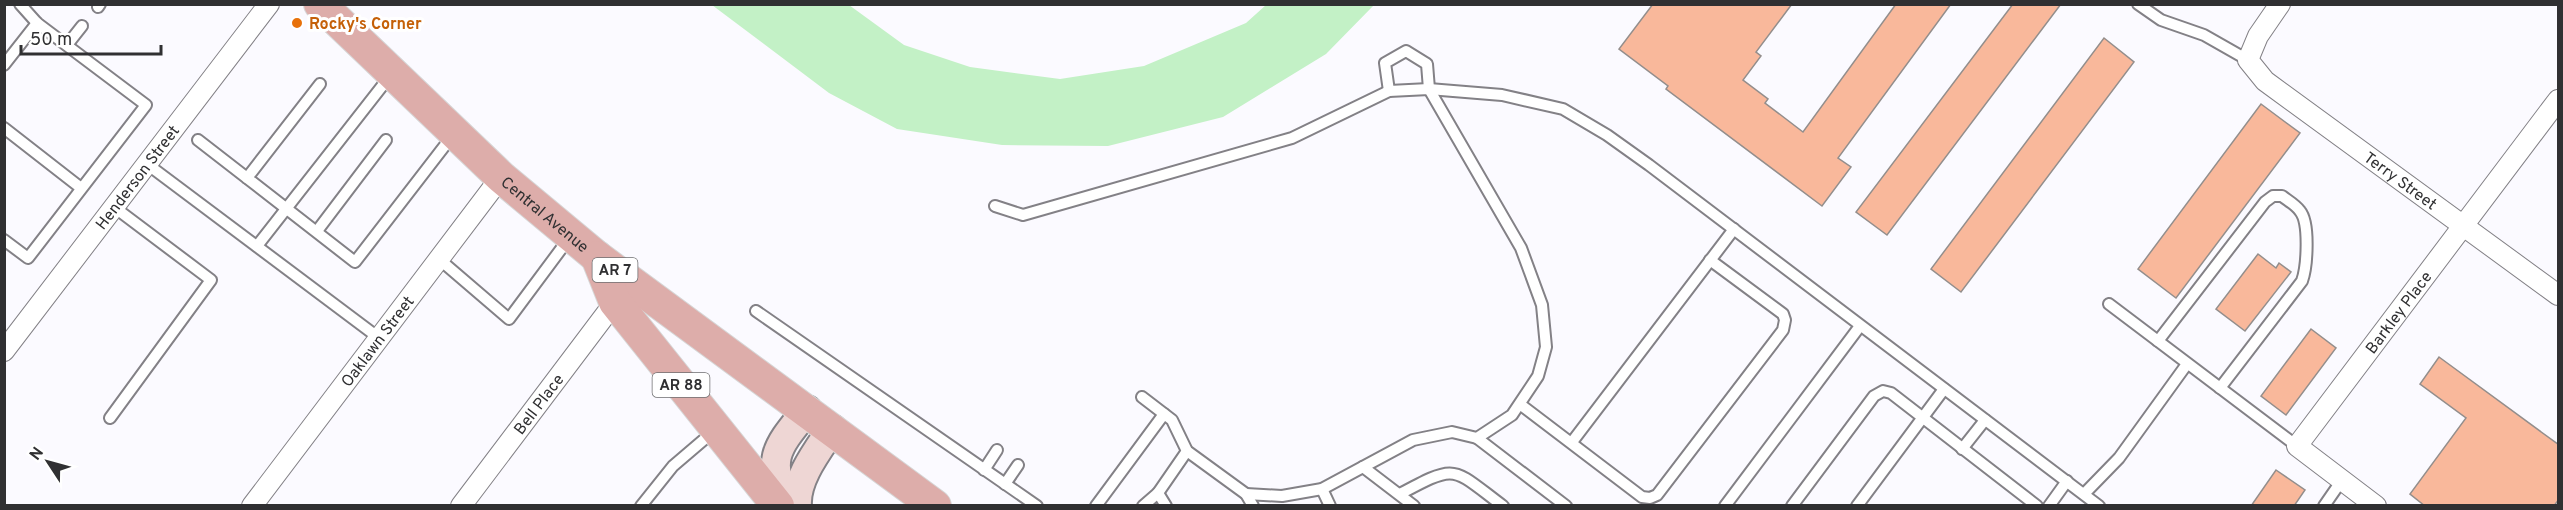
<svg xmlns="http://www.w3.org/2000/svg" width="2563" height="510" font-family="Overpass,sans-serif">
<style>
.green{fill:#c3f1c6}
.building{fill:#f9b89b;stroke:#938e8c;stroke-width:1.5}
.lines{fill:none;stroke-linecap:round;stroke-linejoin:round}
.lane-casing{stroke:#838186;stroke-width:14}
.street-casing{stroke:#838186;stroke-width:22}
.secondary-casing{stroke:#838186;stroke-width:32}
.primary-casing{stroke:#d6d6d6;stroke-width:34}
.lane{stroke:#fff;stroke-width:10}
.street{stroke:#fff;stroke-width:20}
.secondary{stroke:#eed6d4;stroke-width:28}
.primary{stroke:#ddadaa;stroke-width:32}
.food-dot{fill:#e8710a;stroke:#fff;stroke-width:2}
.labels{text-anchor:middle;stroke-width:6;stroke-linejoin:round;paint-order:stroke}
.shield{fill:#fff;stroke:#6e6e70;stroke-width:1.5}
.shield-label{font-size:15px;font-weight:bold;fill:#303032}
.food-label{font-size:16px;font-weight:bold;fill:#c56008;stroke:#fff;text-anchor:start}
.street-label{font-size:16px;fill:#303032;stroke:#fff}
</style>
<rect width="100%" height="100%" fill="#fbfaff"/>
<!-- green -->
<path class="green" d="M712,5H849L904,45L970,67L1060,79L1144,66L1246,23L1266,5H1374L1326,54L1223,117L1108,146L1002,145L897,129L829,93Z"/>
<!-- building -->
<g class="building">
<path d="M1653,4H1792L1756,52L1761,56L1743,80L1768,99L1765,103L1803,132L1896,4H1951L1838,158L1851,167L1822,206L1666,89L1668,86L1619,49Z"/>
<path d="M2013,4H2061L1887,235L1856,212Z"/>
<path d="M2104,38L2134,62L1961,292L1931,269Z"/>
<path d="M2261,104L2300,133L2176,298L2138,269Z"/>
<path d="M2258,254L2276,268L2279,263L2291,272L2245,331L2216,309Z"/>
<path d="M2311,329L2336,348L2286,415L2261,396Z"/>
<path d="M2439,357L2559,445V499L2554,506H2425L2410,494L2466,418L2420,384Z"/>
<path d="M2276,470L2305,490L2294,506H2251Z"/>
</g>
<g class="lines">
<!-- lane casing -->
<g class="lane-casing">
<g id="lane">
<path d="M2138,4L2161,20L2204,35L2248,60"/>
<path d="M98,7L100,4"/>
<path d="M67,45L82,26"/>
<path d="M4,65L37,23"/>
<path d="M320,84L247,178L355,262L453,135"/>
<path d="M4,128L81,188"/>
<path d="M198,140L247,178"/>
<path d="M147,164L379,338"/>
<path d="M995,206L1023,215L1292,138L1389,91L1429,89L1502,95L1563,109L1607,135L1649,165L2099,506"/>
<path d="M317,231L386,140"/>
<path d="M4,240L28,258L146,105L37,23L20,4"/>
<path d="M257,246L390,76"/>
<path d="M439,259L509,319L570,237"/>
<path d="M2109,304L2297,446"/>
<path d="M756,311L1037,506"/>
<path d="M2158,341L2265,202L2273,196H2282C2287,200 2296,205 2300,211C2310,223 2307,267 2302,281L2220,388"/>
<path d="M1142,397L1172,420L1187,451L1246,494L1253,506"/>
<path d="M1521,405L1642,497L1650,498L1657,495L1783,330L1785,320L1783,314L1710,260"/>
<path d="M110,418L211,280L114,207"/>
<path d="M1477,438L1566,506"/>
<path d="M1572,442L1734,229"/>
<path d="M1962,449L1985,420"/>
<path d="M1363,467L1414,506"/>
<path d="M984,470L997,450"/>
<path d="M1005,484L1018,465"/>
<path d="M1322,489L1330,506"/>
<path d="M1158,493L1166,506"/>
<path d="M1246,494L1282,496L1322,489L1413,440L1452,432L1477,438L1512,415L1538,376L1546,347L1542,305L1521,248L1429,89L1427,64L1406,51L1385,63L1389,91"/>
<path d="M1400,494C1458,463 1451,467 1503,506"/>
<path d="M2084,494L2119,458L2187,364"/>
<path d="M641,506L673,466L714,431"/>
<path d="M1096,506L1164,414"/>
<path d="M1143,506L1158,493L1187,451"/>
<path d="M1725,506L1860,326"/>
<path d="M1792,506L1874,396L1883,391L1891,393L2037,506"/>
<path d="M1857,506L1944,389"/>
<path d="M2049,506L2067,481"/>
<path d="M2324,506L2342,480"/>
</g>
</g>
<!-- street casing -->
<g class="street-casing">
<g id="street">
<path id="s1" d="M2280,4L2258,36L2248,60L2265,81L2558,295"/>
<path id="s2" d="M4,351L269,4"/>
<path id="s3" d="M252,506L501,177"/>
<path id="s4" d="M461,506L615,302"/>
<path id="s5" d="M2376,506L2297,446L2558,100"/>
</g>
</g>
<!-- secondary casing -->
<g class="secondary-casing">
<g id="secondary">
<path d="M787,506C765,458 777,447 807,410"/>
<path d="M797,506C795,479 818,450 832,429"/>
</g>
</g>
<!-- primary casing -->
<g class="primary-casing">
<g id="primary">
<path id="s6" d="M320,4L501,177L597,257L935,506"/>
<path d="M597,257L615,302L778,506"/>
</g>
</g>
<!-- lane -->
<use href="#lane" class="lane"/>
<!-- street -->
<use href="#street" class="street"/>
<!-- secondary -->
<use href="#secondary" class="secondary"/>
<!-- primary -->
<use href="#primary" class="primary"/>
</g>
<!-- markers -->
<circle class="food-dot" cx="297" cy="23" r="6"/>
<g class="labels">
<!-- shield labels -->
<g class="shield">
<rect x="592.5" y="258" width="45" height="24" rx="4.5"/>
<rect x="652.5" y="373" width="57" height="24" rx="4.5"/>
</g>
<g class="shield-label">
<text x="615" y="275">AR 7</text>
<text x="681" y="390">AR 88</text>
</g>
<!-- food labels -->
<g class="food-label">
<text x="309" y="29">Rocky's Corner</text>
</g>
<!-- street labels -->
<g class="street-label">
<text dy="6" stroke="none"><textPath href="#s2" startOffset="219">Henderson Street</textPath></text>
<text dy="6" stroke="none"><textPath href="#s1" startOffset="260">Terry Street</textPath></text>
<text dy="6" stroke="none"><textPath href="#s6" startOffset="308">Central Avenue</textPath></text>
<text dy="6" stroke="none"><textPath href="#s5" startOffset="267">Barkley Place</textPath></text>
<text dy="6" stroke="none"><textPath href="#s3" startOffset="207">Oaklawn Street</textPath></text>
<text dy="6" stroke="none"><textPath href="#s4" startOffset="128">Bell Place</textPath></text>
</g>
</g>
<!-- border -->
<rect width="2563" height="510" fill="none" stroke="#303032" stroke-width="12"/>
<!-- north arrow -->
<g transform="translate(48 462) rotate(306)" stroke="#ffffff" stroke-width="4.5" paint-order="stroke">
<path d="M0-4.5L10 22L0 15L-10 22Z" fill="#303032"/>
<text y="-9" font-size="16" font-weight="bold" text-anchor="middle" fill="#303032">N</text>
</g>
<!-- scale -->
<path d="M21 45v9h140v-9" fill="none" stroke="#303032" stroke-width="3"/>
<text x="30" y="45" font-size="18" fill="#303032" stroke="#ffffff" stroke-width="4.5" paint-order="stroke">50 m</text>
</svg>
